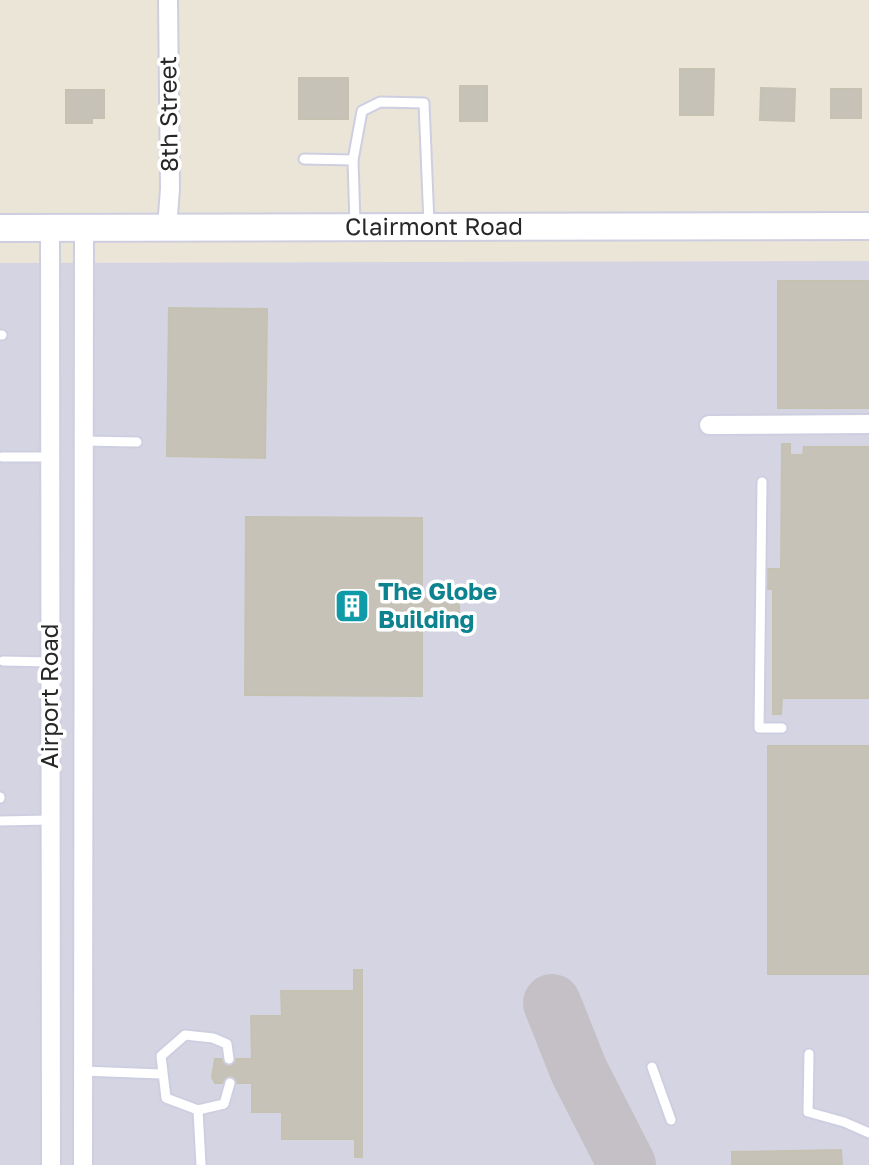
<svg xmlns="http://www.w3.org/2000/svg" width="869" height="1165" font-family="'Golos Text',sans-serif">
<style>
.airport{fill:#d4d4e3}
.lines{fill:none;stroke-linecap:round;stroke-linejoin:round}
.taxiway{stroke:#c4c0c5;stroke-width:58}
.building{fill:#c6c2b8;stroke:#c5c2b2;stroke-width:2}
.service-casing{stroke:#cecee1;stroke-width:13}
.minor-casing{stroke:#cecee1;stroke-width:22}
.secondary-casing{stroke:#cecee1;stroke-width:30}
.service{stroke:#fff;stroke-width:9}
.minor{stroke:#fff;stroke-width:18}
.secondary{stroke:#fff;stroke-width:26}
.labels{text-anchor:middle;stroke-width:7;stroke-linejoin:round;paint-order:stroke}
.street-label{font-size:24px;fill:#272727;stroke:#fff}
.culture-label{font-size:24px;font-weight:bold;fill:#0d838f;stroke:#fff;text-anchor:start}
</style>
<rect width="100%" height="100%" fill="#ebe5d8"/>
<!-- airport -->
<path class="airport" d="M869,261V1165H0V263Z"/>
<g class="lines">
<!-- taxiway -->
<path class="taxiway" d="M552,1003L579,1071L627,1165"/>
</g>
<!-- building -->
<g class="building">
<path d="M680,69H714L713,115H680Z"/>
<rect x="299" y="78" width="49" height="41"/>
<rect x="460" y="86" width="27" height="35"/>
<path d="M761,88L795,89L794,121L760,120Z"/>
<rect x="831" y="89" width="30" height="29"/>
<path d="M66,90H104V118H92V123H66Z"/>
<rect x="778" y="281" width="91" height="127"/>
<path d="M169,308L267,309L265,458L167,456Z"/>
<path d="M782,444H790V455H803L804,447H869V698H782L781,714H773V589H765L766,569H781Z"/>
<path d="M246,517L422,518V599H459V612H422V696L245,695Z"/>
<rect x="768" y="746" width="101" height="228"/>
<path d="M354,970H362V1157H355V1139H282V1112H252V1083H215L212,1077L215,1059H252L251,1016H282L281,991H354Z"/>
<path d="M841,1150L842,1165H732V1152Z"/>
</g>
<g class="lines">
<!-- service casing -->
<g class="service-casing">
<g id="service">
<path d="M304,159L353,160L355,224"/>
<path d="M353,160L362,111L380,102L424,103L429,224"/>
<path d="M0,335H2"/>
<path d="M83,441L137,442"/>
<path d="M2,457H50"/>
<path d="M762,482L759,728H782"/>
<path d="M3,661L50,662"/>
<path d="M0,798V797"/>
<path d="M0,821L50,820"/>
<path d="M809,1054L808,1112L844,1122L869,1133"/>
<path d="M229,1059L227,1044L213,1038L185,1035L161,1056L166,1098L198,1110L224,1104L230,1083"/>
<path d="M652,1067L671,1120"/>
<path d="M83,1071L161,1074"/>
<path d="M198,1110L201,1165"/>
</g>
</g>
<!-- minor casing -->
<g class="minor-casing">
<g id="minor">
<path d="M50,228L51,1165"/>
<path d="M167,228L170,189L168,0"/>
<path d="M709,425L869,424"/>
<path d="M83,1165L84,228"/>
</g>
</g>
<!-- secondary casing -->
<g class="secondary-casing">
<g id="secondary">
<path id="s1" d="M0,228L869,226"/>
</g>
</g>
<!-- service -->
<use href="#service" class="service"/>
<!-- minor -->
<use href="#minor" class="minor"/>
<!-- secondary -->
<use href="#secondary" class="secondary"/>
</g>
<!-- icons -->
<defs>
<g id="building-square" transform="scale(1.8)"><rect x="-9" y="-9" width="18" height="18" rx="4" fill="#0f9aa8" stroke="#fff"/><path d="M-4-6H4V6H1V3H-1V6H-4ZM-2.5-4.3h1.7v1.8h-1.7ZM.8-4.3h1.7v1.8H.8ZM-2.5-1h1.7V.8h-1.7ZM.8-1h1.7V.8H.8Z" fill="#fff"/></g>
</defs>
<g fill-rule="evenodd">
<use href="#building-square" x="352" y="606"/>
</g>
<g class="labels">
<!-- street labels -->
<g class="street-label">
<text transform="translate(169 114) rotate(-91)" y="8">8th Street</text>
<text dy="8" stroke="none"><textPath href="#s1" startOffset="434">Clairmont Road</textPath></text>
<text transform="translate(50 696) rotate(-90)" y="8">Airport Road</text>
</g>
<!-- culture labels -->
<g class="culture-label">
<text x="378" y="600">The Globe<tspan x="378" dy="28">Building</tspan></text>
</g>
</g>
</svg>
